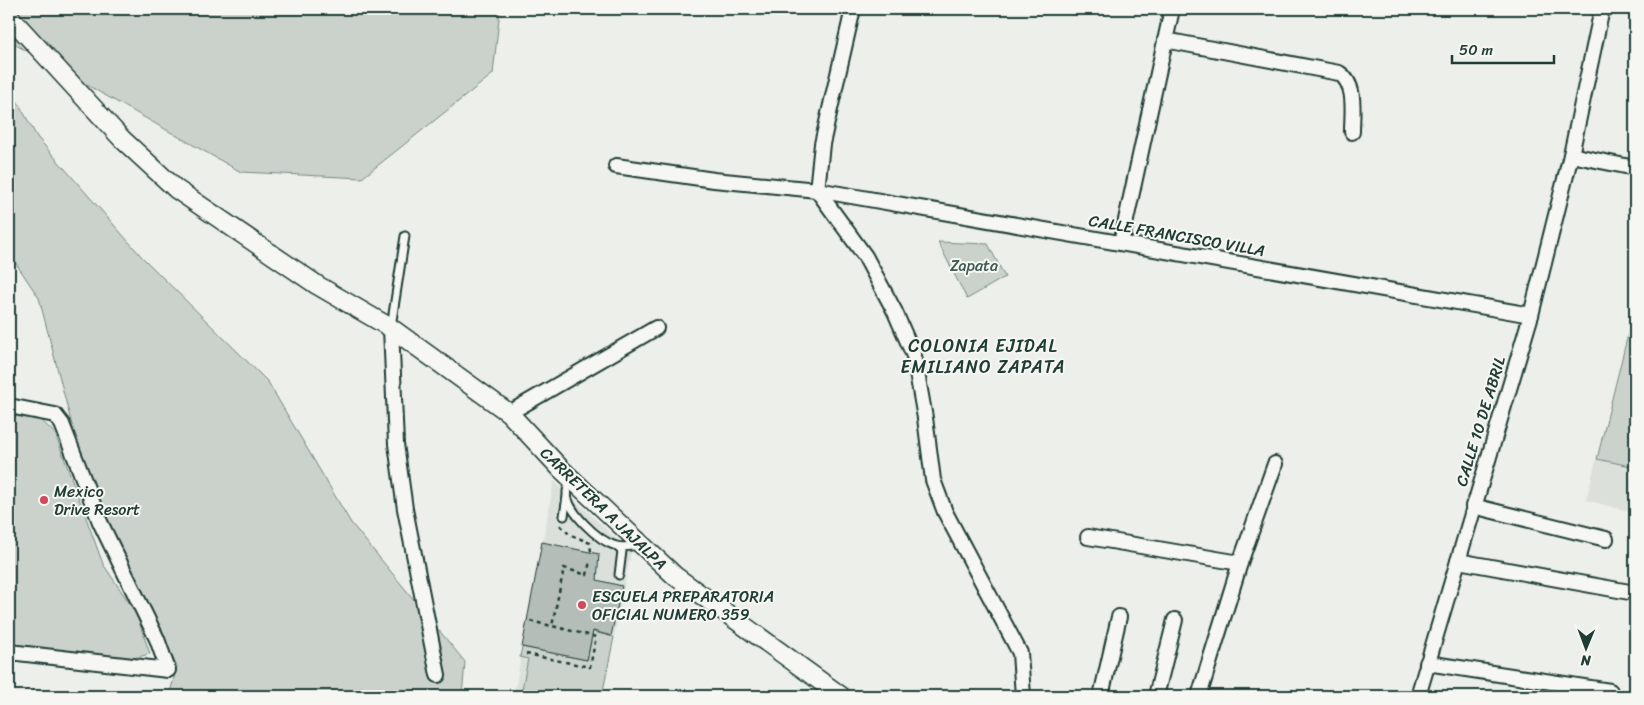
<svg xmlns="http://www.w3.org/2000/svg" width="1644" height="705" font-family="Sriracha,sans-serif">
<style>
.built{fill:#dce0db}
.green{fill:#cbd2cc;stroke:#758880}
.building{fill:#b4bdb8;stroke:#1f3d34}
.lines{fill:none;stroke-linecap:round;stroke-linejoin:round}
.service-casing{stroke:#1f3d34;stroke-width:11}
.minor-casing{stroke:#1f3d34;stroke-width:18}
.tertiary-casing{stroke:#1f3d34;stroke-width:21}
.path{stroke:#1f3d34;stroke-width:2.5;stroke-dasharray:4 4;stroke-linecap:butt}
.service{stroke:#f6f6f2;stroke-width:7}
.minor{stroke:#f6f6f2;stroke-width:14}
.tertiary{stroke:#f6f6f2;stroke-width:18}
.poi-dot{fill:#d1495b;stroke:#f6f6f2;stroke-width:2}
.labels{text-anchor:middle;stroke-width:4;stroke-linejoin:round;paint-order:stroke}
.street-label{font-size:16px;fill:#1f3d34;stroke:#f6f6f2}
.park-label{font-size:16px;fill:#415b52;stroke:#f6f6f2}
.poi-label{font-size:16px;fill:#1f3d34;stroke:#f6f6f2;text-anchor:start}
.neighbourhood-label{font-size:18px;letter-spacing:1px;fill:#1f3d34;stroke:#f6f6f2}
</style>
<rect width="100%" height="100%" fill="#edefea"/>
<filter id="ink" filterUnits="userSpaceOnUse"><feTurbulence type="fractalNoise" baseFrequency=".02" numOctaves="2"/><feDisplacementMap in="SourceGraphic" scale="10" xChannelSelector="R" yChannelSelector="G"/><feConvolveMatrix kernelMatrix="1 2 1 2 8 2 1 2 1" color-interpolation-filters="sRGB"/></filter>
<g filter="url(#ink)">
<!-- built -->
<g class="built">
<path d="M1635,308V513L1586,500Z"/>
<path d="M554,481L631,552L602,696L514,695Z"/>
</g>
<!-- green -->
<g class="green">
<path d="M9,9H500L493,74L362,178L241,172L9,41Z"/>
<path d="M9,86L37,137L142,257L268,382L351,523L465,662L462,696H169L177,667L86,479L39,298L9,253Z"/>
<path d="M938,242L988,244L1005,277L967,299Z"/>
<path d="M1635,306V467L1597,459Z"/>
<path d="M9,412C30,416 43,417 56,436L103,564L136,613L150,654L134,658L9,645Z"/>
<path d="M528,616L614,637L602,696H559L522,689L528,659L520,657L522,647L587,660L591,641L526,627Z"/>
</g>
<!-- building -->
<path class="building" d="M542,542L599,554L597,580L622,586L611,636L593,631L587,660L522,647Z"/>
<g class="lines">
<!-- service casing -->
<g class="service-casing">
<g id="service">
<path d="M391,327L405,236"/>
<path d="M570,481C569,484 567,489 567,492C566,511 599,541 616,546C624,548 632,546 640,545"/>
<path d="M564,516L567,496"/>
<path d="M616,546L622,551L619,575"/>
</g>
</g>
<!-- minor casing -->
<g class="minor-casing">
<g id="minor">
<path d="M1165,40L1339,73C1357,84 1352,113 1352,132"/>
<path d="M1571,155L1635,168"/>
<path d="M616,166L714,180L817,190L1531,315"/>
<path d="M817,190L865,256L895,312L914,356L925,418L933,480L945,512L1020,653L1023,696"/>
<path d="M817,190L822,144L853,9"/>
<path d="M1121,243L1172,9"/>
<path d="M391,328L396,444L405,509L438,675"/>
<path d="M9,406L55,415L62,424L100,522L157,639L168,670L9,652"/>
<path d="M509,413L656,328"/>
<path d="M1473,506L1606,539"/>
<path d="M1088,537L1240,563"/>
<path d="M1458,561L1635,593"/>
<path d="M1427,663L1610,691"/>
<path d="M1101,696L1119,617"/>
<path d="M1156,696L1175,620"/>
<path d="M1199,696L1240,563L1275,464"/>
<path d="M1418,696L1531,315L1571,155L1602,9"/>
</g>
</g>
<!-- tertiary casing -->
<g class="tertiary-casing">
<path id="tertiary" d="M9,16L122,139L176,189L317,285L391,328L509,413L561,469L675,576L841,696"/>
</g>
<!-- path -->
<g class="path">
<path d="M560,525L569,534L590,543L591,552"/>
<path d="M530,621L552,626"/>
<path d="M526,654L590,667L596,637L552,626L564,568L587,575L590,561"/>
</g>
<!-- service -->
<use href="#service" class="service"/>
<!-- minor -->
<use href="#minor" class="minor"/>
<!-- tertiary -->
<use href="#tertiary" class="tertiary"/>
</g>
</g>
<!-- markers -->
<g class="poi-dot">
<circle cx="44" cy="500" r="5"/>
<circle cx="582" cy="605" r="5"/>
</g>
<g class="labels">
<!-- street labels -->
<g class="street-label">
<text transform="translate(1177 235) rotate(10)" y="6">CALLE FRANCISCO VILLA</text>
<text transform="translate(1480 421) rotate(-73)" y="6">CALLE 10 DE ABRIL</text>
<text transform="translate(604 508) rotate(44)" y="6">CARRETERA A JAJALPA</text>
</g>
<!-- park labels -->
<g class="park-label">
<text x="974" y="271">Zapata</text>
</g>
<!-- poi labels -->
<g class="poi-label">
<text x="54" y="497">Mexico<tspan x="54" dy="18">Drive Resort</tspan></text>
<text x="592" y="602">ESCUELA PREPARATORIA<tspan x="592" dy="18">OFICIAL NUMERO 359</tspan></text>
</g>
<!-- neighbourhood labels -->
<g class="neighbourhood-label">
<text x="983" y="352">COLONIA EJIDAL<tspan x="983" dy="21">EMILIANO ZAPATA</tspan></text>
</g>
</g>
<!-- margin -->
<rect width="1644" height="705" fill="none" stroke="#f6f6f2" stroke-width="30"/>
<rect x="15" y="15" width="1614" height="675" fill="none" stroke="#1f3d34" stroke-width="2" filter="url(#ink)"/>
<!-- north arrow -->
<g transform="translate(1586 648) rotate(181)" stroke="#f6f6f2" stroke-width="4" paint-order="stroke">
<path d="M0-4L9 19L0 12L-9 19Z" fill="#1f3d34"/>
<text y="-8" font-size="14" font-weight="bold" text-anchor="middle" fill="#1f3d34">N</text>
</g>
<!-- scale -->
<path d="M1452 55v8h102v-8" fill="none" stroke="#1f3d34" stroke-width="2.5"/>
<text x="1459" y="55" font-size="15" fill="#1f3d34" stroke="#f6f6f2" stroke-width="4" paint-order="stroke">50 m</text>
</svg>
